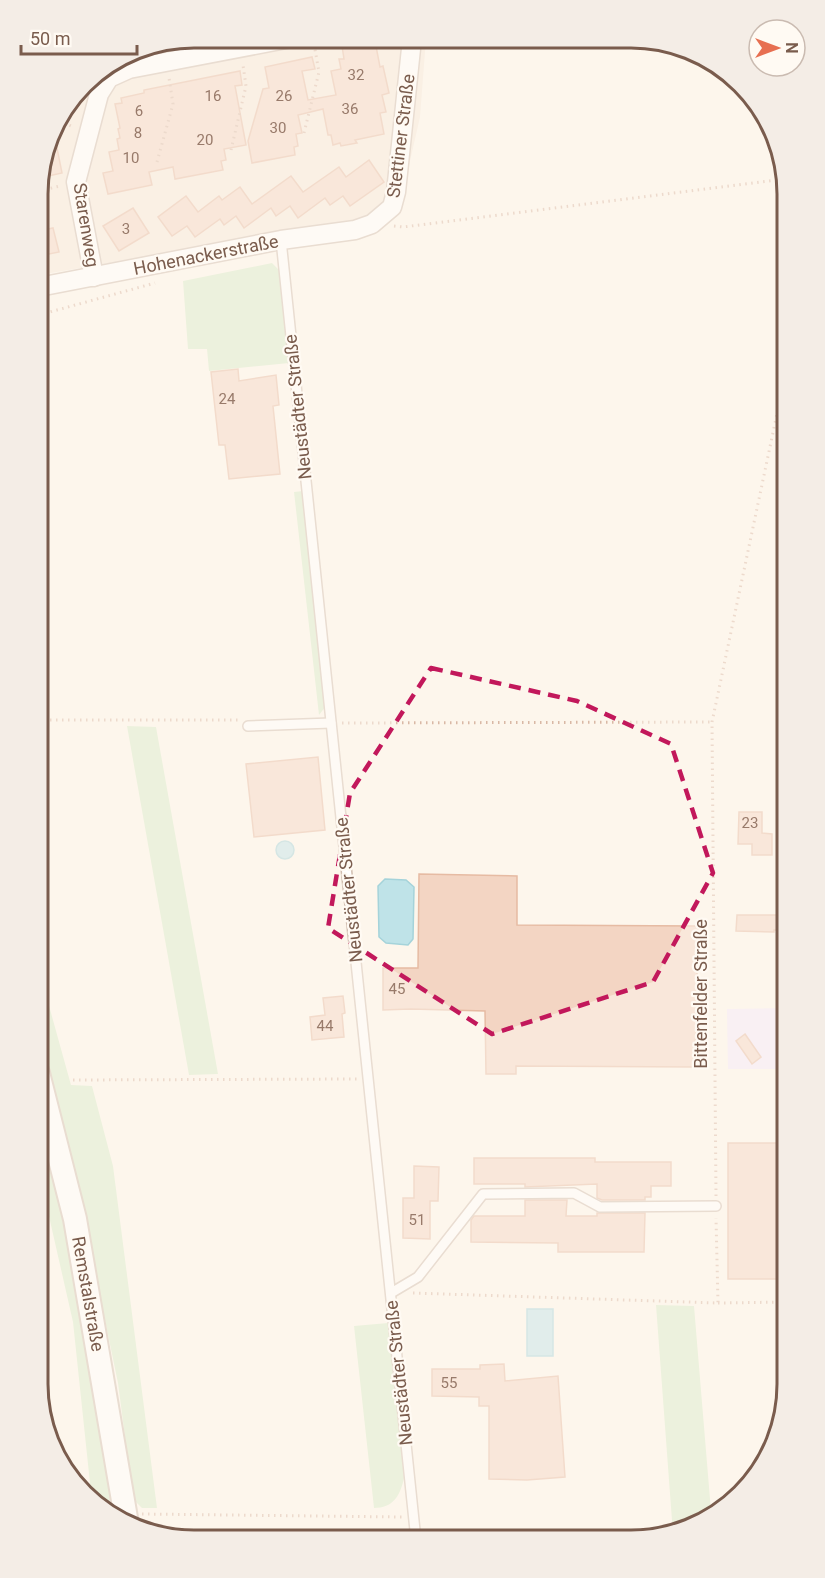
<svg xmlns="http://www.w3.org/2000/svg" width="825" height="1578" font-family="Roboto,sans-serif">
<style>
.residential{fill:#f5e8da}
.education{fill:#f3e8fa}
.green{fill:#d8ecc9}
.water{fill:#bfe3e8;stroke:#a5d3da;stroke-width:1.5}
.building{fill:#f3d5c3;stroke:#e6bba3;stroke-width:1.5}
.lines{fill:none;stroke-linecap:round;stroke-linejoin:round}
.service-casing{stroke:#d1beb0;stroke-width:12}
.minor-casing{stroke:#d1beb0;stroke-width:21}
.tertiary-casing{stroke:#d1beb0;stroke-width:26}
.path{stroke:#d9b8a5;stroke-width:3;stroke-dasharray:1.5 4.5;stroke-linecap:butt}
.service{stroke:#fff;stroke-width:9}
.minor{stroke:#fff;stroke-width:18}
.tertiary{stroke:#fff;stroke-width:22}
.marked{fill:none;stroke:#c2185b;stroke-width:4.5;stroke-dasharray:12 8;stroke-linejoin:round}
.labels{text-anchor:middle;stroke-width:4.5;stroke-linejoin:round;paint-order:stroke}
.number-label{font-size:15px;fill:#987a6a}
.street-label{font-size:18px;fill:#7a5c4d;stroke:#fffaf3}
.rim{fill:none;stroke:#7a5c4d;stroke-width:3}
</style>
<rect width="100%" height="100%" fill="#fdf6ec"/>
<!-- residential -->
<path class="residential" d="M194,38L426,39L420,117L398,214L39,275V174L54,124L90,77L134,49Z"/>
<!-- education -->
<path class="education" d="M787,1008V1069H728L727,1009Z"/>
<!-- green -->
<g class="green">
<path d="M272,263L280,271L289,363L209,371L207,349H188L183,281Z"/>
<path d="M303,491L326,706L319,715L294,492Z"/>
<path d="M38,562L49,709L38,710Z"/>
<path d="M127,726L156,727L218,1074L189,1075Z"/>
<path d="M38,966L71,1085L92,1086L113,1166L157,1508H142L133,1499L118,1383L83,1214L38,1029Z"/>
<path d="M38,1102L75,1255L116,1513L92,1502L73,1322L38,1168Z"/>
<path d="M656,1305L694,1306L711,1511L681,1532L673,1534Z"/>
<path d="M388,1323L404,1478C400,1496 393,1508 374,1508L354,1326Z"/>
</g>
<!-- water -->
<g class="water">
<circle cx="285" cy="850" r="9"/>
<path d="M385,879L406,880L414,887L413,939L408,945L386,943L379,937L378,886Z"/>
<rect x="527" y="1309" width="26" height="47"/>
</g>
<!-- building -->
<g class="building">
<path d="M375,41L380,67L383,66L389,93L382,95L386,112L380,113L384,134L355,140L357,143L341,146L340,143L333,145L331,135H328L323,109L298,115L302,133L296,134L298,146L294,147L295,155L252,163L248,141L263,89L269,88L265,67L312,57L315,69L302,71L308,100L336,95L331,71L341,69L339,59H344L342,46Z"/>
<path d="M240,71L242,85L235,86L246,145L224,149L226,160L221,161L223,170L175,179L173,167L149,172L152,185L108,194L103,173L113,171L109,152L119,150L117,139L120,138L118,129L120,128L115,104L122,103L121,98L144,93V90Z"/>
<path d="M53,128L62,173L39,178V174Z"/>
<path d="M369,160L384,182L350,206L343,196L330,205L325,198L298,218L290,206L276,216L271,208L244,228L236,216L224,225L220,219L195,237L187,226L172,236L158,217L186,196L198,212L219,196L222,200L240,187L252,204L291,176L303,192L339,167L346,177Z"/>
<path d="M133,208L149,233L119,251L103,226Z"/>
<path d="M53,228L59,252L39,256V231Z"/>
<path d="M238,369L239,381L276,375L279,405L273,406L280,474L229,479L225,445H219L211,372Z"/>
<path d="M318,757L325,830L254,837L246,764Z"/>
<path d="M739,812H762V833L772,834V855H752V844H738Z"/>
<path d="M419,874L517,876V925L698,926L695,1067L516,1066V1074H486L485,1011L411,1009L383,1010V968H418Z"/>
<path d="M737,915H787V930H774V932L736,931Z"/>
<path d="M343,996L345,1013L342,1014L344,1037L312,1040L310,1017L325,1015L323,998Z"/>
<path d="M745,1034L761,1057L752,1064L736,1041Z"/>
<rect x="728" y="1143" width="59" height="136"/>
<path d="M474,1158H595V1162H671V1186H651V1197H645V1200H602L597,1198V1184L525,1187V1184H474Z"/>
<path d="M414,1166L439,1167L438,1201H430V1239L403,1238V1198H414Z"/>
<path d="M525,1200H567L566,1216H597V1213H645L644,1252H558V1243L471,1242V1220L474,1216H525Z"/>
<path d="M504,1364L505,1381L558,1376L565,1477L527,1480L489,1479V1406H479V1397L432,1396V1369H480V1365Z"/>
</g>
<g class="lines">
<!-- service casing -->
<g class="service-casing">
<g id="service">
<path d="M281,240L416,1540"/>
<path d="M248,726L331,723"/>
<path d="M391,1293L418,1277L483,1194L574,1193L600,1207L716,1206"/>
</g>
</g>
<!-- minor casing -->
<g class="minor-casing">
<g id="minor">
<path d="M94,277L76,182L99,94L109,78L129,69L291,38"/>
<path d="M39,287L281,240L355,230L372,224L392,207L396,192L412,39"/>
</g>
</g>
<!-- tertiary casing -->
<g class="tertiary-casing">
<path id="tertiary" d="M38,1073L75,1219L126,1518"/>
</g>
<!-- path -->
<g class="path">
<path d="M52,129L69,125L73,127"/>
<path d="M304,133L319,72L313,38"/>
<path d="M231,150L246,86L243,65"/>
<path d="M157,162L173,104L169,78"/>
<path d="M39,191L60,186"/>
<path d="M394,226L403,227L785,179"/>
<path d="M39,315L155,283"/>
<path d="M38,720H240"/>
<path d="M342,723L712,722"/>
<path d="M73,1080L358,1079"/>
<path d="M716,1196L712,722L787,366"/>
<path d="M413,1293L718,1303L716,1218"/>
<path d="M718,1303L787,1302"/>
<path d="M142,1514L402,1517"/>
</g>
<!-- service -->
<use href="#service" class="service"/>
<!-- minor -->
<use href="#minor" class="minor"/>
<!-- tertiary -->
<use href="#tertiary" class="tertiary"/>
</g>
<!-- marked area -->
<path d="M0 0H825V1578H0ZM431,668L577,701L671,744L713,873L653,982L492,1034L328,928L350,793Z" fill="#fdf6ec" fill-opacity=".55" fill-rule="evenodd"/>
<path class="marked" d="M431,668L577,701L671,744L713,873L653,982L492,1034L328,928L350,793Z"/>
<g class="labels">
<!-- number labels -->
<g class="number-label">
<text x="356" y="80">32</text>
<text x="213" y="101">16</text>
<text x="284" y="101">26</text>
<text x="350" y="114">36</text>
<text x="139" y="116">6</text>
<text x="278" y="133">30</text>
<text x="138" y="138">8</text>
<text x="205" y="145">20</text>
<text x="131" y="163">10</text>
<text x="126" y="234">3</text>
<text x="227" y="404">24</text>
<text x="750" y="828">23</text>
<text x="397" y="994">45</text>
<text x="325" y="1031">44</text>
<text x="417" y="1225">51</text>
<text x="449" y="1388">55</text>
</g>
<!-- street labels -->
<g class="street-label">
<text transform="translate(401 136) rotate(-83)" y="6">Stettiner Straße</text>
<text transform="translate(86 225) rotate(81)" y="6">Starenweg</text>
<text transform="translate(206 255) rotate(-11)" y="6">Hohenackerstraße</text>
<text transform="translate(298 407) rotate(-96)" y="6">Neustädter Straße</text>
<text transform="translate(349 890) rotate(-96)" y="6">Neustädter Straße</text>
<text transform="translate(701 994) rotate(-90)" y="6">Bittenfelder Straße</text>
<text transform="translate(88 1294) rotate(80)" y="6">Remstalstraße</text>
<text transform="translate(399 1373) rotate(-96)" y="6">Neustädter Straße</text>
</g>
</g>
<!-- crop -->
<path d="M0 0H825V1578H0ZM194 48H631A146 146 0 0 1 777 194V1384A146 146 0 0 1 631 1530H194A146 146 0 0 1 48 1384V194A146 146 0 0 1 194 48Z" fill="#f4ede6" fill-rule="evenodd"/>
<path class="rim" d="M194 48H631A146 146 0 0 1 777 194V1384A146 146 0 0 1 631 1530H194A146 146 0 0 1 48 1384V194A146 146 0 0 1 194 48Z"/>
<!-- north arrow -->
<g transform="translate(777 48) rotate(90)"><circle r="28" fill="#fffaf3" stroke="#cabbb1" stroke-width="1.5"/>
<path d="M0-4.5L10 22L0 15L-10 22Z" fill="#e76f51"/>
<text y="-9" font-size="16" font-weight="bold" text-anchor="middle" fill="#7a5c4d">N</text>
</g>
<!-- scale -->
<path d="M21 45v9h116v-9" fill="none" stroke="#7a5c4d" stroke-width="3"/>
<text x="30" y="45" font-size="18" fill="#7a5c4d" stroke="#fffaf3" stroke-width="4.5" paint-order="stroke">50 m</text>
</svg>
